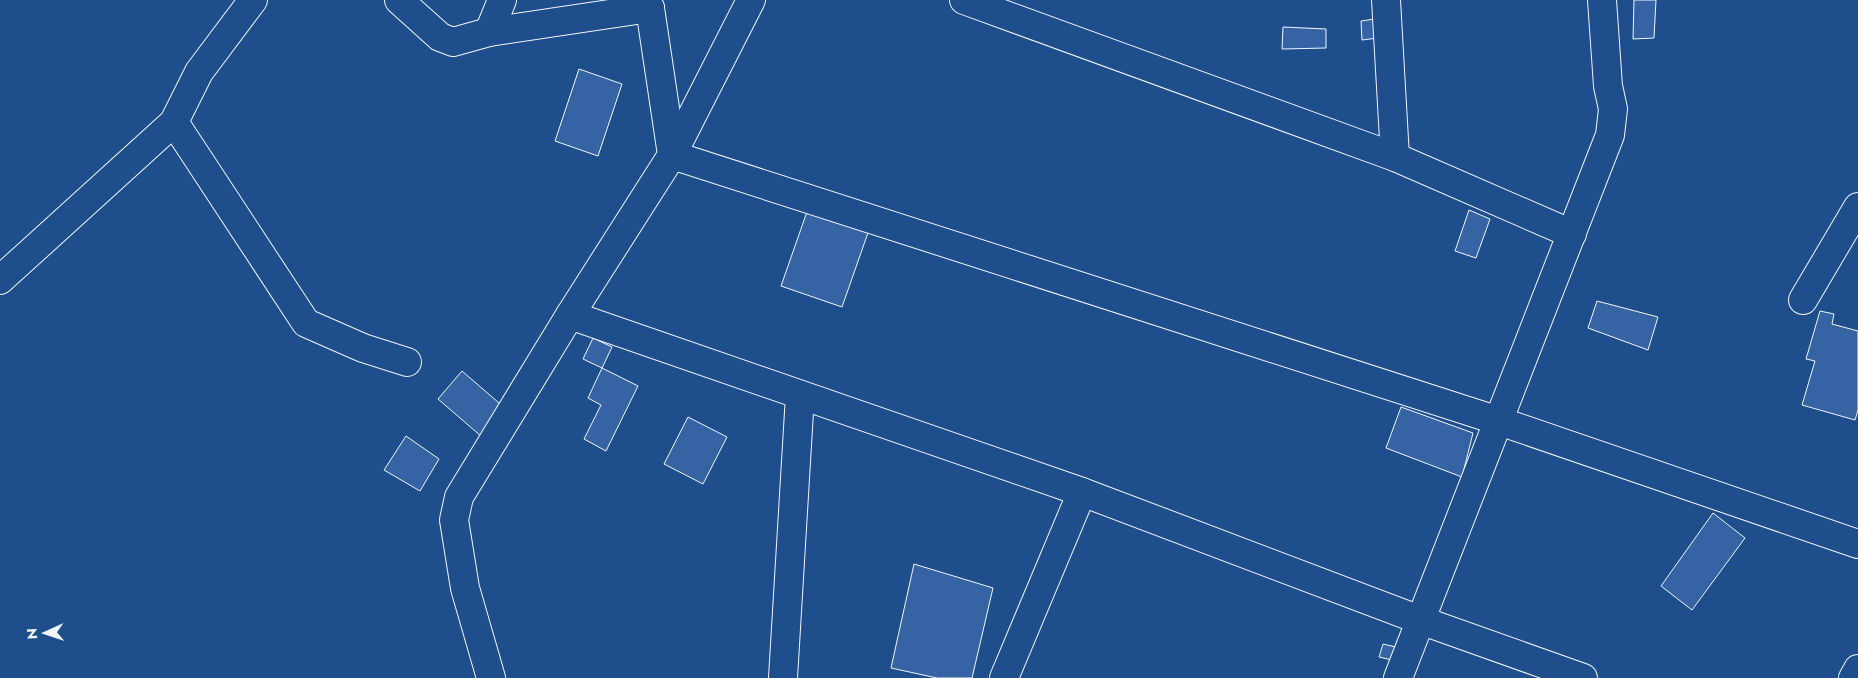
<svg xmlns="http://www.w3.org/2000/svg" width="1858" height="678" font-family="Jost,sans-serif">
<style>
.building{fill:#3563a3;stroke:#f2f6ff}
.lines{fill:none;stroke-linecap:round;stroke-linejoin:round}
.minor-casing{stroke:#f2f6ff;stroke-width:30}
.minor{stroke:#1f4e8c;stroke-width:28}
</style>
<rect width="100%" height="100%" fill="#1f4e8c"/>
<!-- building -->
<g class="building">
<path d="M1634,0H1656L1654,38L1633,39Z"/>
<path d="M1375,19L1378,38L1362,40L1361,21Z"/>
<path d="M1283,27L1326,29V48L1282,49Z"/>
<path d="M579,69L622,84L598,156L555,141Z"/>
<path d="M809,206L870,227L842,307L781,286Z"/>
<path d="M1469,210L1490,219L1476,258L1455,251Z"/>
<path d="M1597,301L1658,317L1648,350L1588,328Z"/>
<path d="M1820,311L1834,314L1832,324L1858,331V410L1855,420L1802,405L1815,361L1806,359Z"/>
<path d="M593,338L612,347L602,368L583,359Z"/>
<path d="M602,368L638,386L606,451L584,439L601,405L588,398Z"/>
<path d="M462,371L506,409L482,437L438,399Z"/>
<path d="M1401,407L1473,433L1462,477L1386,448Z"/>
<path d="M688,417L727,437L703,484L664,464Z"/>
<path d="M406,436L439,459L420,491L384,470Z"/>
<path d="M1713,513L1745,538L1692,610L1661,586Z"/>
<path d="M914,564L993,588L972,678H937L891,668Z"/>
<path d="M1383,644L1396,647L1392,660L1379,657Z"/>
</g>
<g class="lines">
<!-- minor casing -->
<g class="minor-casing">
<g id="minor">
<path d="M399,0L440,37L453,42L489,32L650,8"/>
<path d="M646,0L650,8L672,155"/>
<path d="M964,0L1395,157L1572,234"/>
<path d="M1386,0L1395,157"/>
<path d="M489,32L502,0"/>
<path d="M174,122L306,323L363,348L407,362"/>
<path d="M672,155L1499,421L1858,544"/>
<path d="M0,280L174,122L199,72L253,0"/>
<path d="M1803,300L1858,207"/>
<path d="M570,315L1082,492L1420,620L1583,678"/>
<path d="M491,678L465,588L454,520L459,497L570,315L672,155L751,0"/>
<path d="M783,678L800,395"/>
<path d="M1004,678L1082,492"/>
<path d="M1398,678L1610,135L1613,109L1608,86L1602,0"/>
<path d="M1853,678L1858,669"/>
</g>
</g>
<!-- minor -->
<use href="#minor" class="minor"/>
</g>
<!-- north arrow -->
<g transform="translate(45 633) rotate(267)" stroke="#1f4e8c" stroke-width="4" paint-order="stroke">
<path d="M0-4L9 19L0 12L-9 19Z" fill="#f2f6ff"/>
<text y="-8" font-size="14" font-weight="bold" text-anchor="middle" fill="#f2f6ff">N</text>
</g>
</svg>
